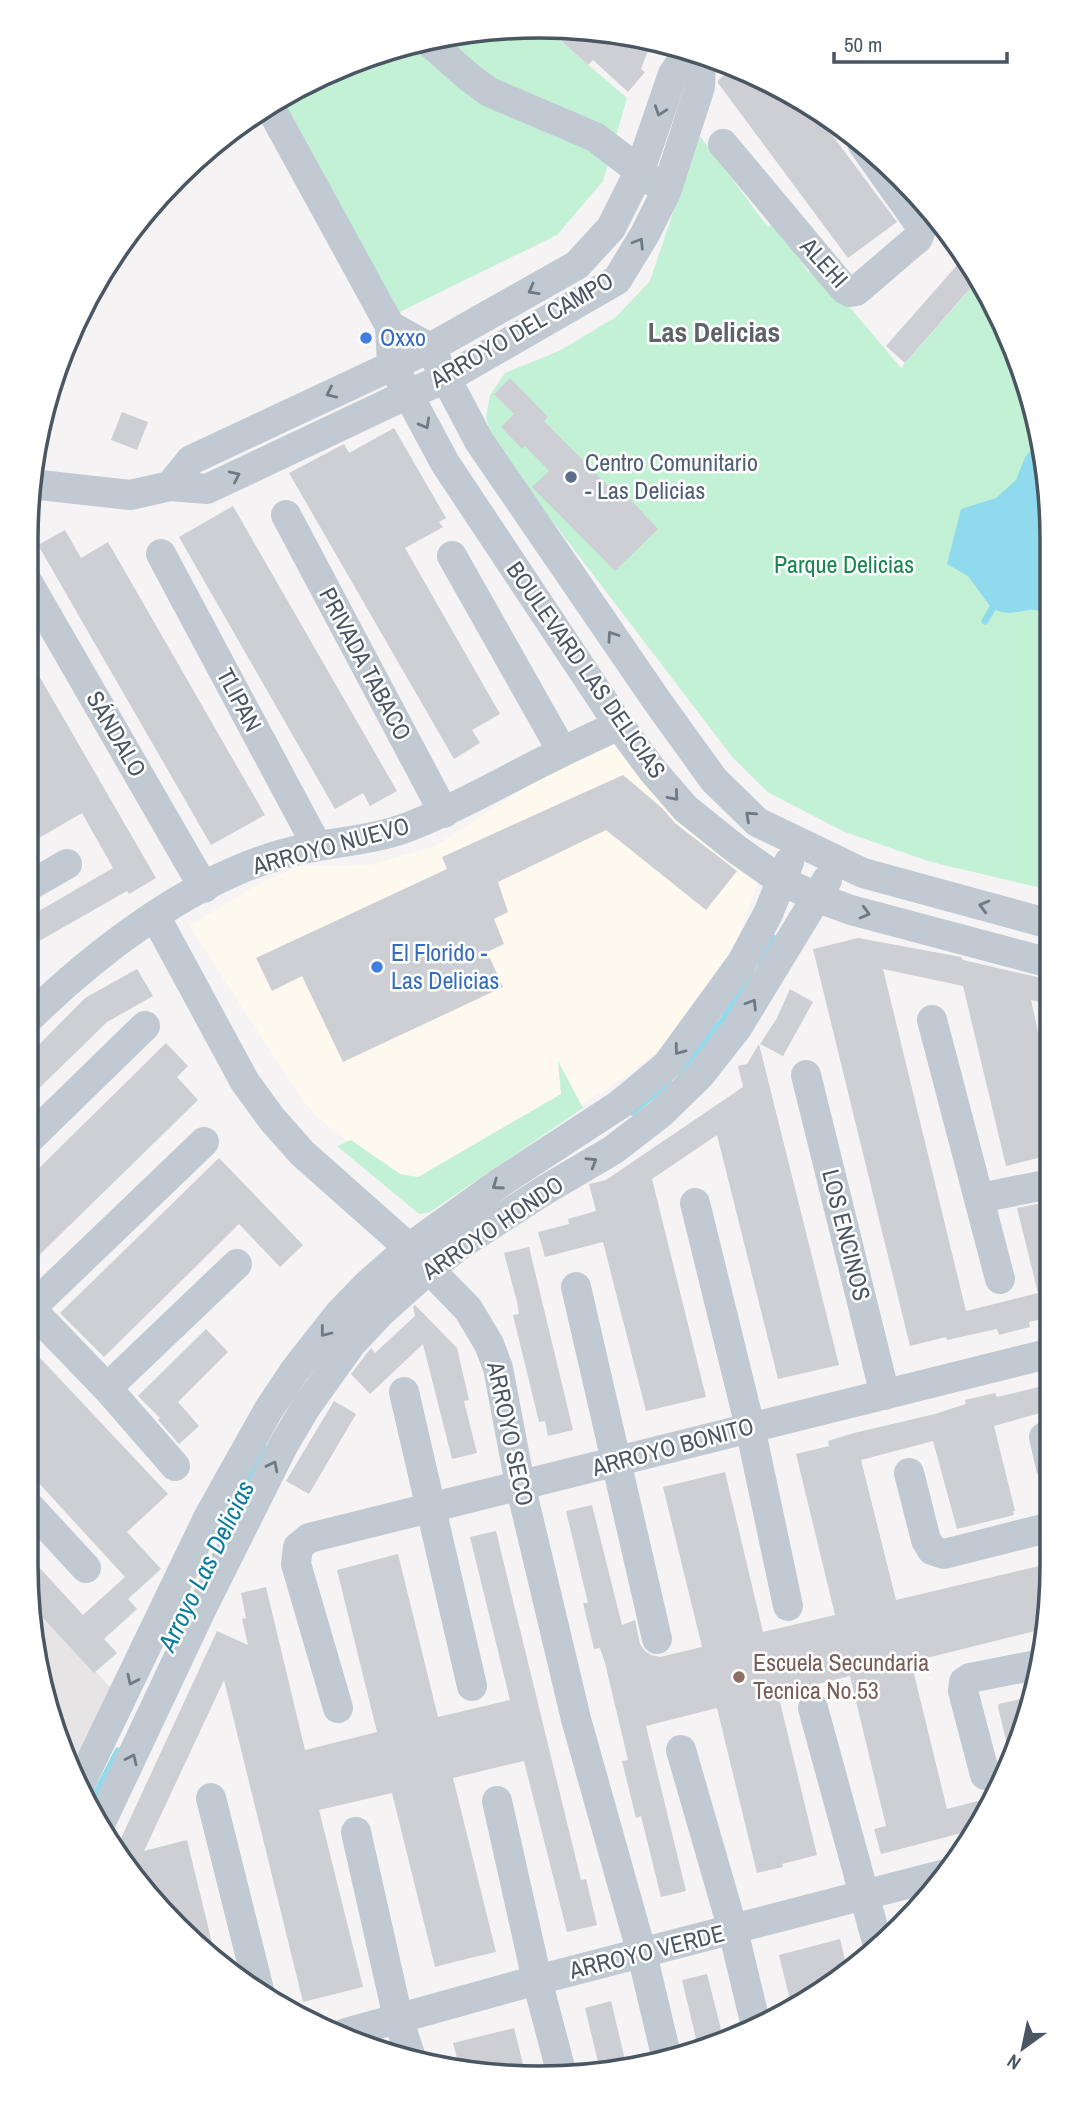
<svg xmlns="http://www.w3.org/2000/svg" width="1079" height="2104" font-family="'Archivo Narrow',sans-serif">
<style>
.commercial{fill:#fdf9ef}
.education{fill:#e6e4e5}
.green{fill:#c3f1d5}
.water{fill:#90daee}
.lines{fill:none;stroke-linecap:round;stroke-linejoin:round}
.stream{stroke:#90daee;stroke-width:7}
.building{fill:#cdcfd5}
.minor{stroke:#c1cad2;stroke-width:30}
.oneway{stroke:#6e7983}
.shop-dot{fill:#3f7fe0;stroke:#fff;stroke-width:2.5}
.service-dot{fill:#5c6f8a;stroke:#fff;stroke-width:2.5}
.education-dot{fill:#8d6e63;stroke:#fff;stroke-width:2.5}
.labels{text-anchor:middle;stroke-width:5;stroke-linejoin:round;paint-order:stroke}
.street-label{font-size:24px;fill:#4a5661;stroke:#fff}
.shop-label{font-size:24px;fill:#366cbe;stroke:#fff;text-anchor:start}
.service-label{font-size:24px;fill:#4e5e75;stroke:#fff;text-anchor:start}
.park-label{font-size:24px;fill:#17864f;stroke:#fff}
.education-label{font-size:24px;fill:#785e54;stroke:#fff;text-anchor:start}
.water-label{font-size:26px;font-style:italic;fill:#0c7c9b;stroke:#fff}
.quarter-label{font-size:28px;font-weight:bold;fill:#5f6368;stroke:#fff}
.rim{fill:none;stroke:#4a5661;stroke-width:3.5}
</style>
<rect width="100%" height="100%" fill="#f5f3f3"/>
<!-- commercial -->
<path class="commercial" d="M621,734L743,850L757,885L734,949L676,1036L626,1076L438,1198L423,1203L317,1117L302,1099L189,926L262,882L301,866L370,865L435,846L537,780Z"/>
<!-- education -->
<path class="education" d="M33,1606L113,1690L72,1765L54,1730Z"/>
<!-- green -->
<g class="green">
<path d="M545,28L627,98L603,181L557,235L373,325L258,113L283,95L375,53L473,31Z"/>
<path d="M699,135L768,227L774,222L808,272L815,266L901,368L979,279L1014,343L1048,472L1050,890L931,862L845,832L769,793L733,758L495,446L486,418L490,395L505,373L559,351L616,317L650,281Z"/>
<path d="M558,1061L583,1108L430,1212L419,1214L337,1146L351,1140L400,1174L418,1177L561,1094Z"/>
</g>
<!-- water -->
<path class="water" d="M1040,441L1048,472L1049,615C1030,605 1028,612 1009,613C1004,613 997,610 992,609L968,576L947,564L961,509L996,498L1016,480L1025,457Z"/>
<g class="lines">
<!-- stream -->
<g class="stream">
<path d="M985,621L992,609"/>
<path d="M759,961L773,938"/>
<path d="M679,1071L723,1020L751,974"/>
<path d="M632,1112L669,1082"/>
<path d="M228,1522L264,1448"/>
<path d="M92,1801L118,1751"/>
</g>
</g>
<!-- building -->
<g class="building">
<path d="M570,27L652,40L641,69L645,72L628,92L593,60L588,65L559,39Z"/>
<path d="M735,67L767,79L815,112L897,222L848,258L718,83V80Z"/>
<path d="M966,255L978,277L975,283L905,363L886,346Z"/>
<path d="M510,378L548,417L544,421L621,499L626,495L658,529L615,571L532,487L549,471L525,446L522,449L501,427L514,414L494,394Z"/>
<path d="M122,412L148,422L137,450L111,440Z"/>
<path d="M394,428L446,518L439,522L443,527L405,548L500,714L472,730L480,743L454,759L289,473L344,444L349,453Z"/>
<path d="M233,506L397,791L370,806L363,793L335,809L179,537Z"/>
<path d="M65,530L81,558L108,542L265,815L211,845L38,545Z"/>
<path d="M27,655L156,878L129,894L127,891L27,948V918L113,868L82,813L27,845Z"/>
<path d="M623,775L662,808L675,823L737,871L706,910L606,830L498,882L508,912L494,919L504,944L487,952L503,987L343,1062L302,976L272,991L256,958L447,869L442,857Z"/>
<path d="M858,938L961,957L963,960L1050,980V1001L1048,1004L1031,1000L1050,1086V1155L1006,1166L963,986L883,969L966,1311L1038,1293L1017,1208L1042,1203L1051,1236V1317L1029,1322L1030,1327L999,1335L997,1329L947,1340L946,1337L910,1346L813,949Z"/>
<path d="M137,969L153,996L107,1022L27,1100V1057L85,998Z"/>
<path d="M790,989L813,1002L783,1056L760,1044L777,1018Z"/>
<path d="M166,1043L188,1066L177,1077L198,1100L27,1267V1180Z"/>
<path d="M759,1044L839,1365L778,1379L717,1135L652,1179L706,1397L646,1411L603,1242L545,1257L538,1232L569,1224L568,1219L596,1211L589,1184L606,1180L743,1087L738,1066L747,1064Z"/>
<path d="M219,1158L303,1245L280,1267L239,1224L104,1357L60,1313Z"/>
<path d="M529,1247L573,1430L548,1436L545,1421L539,1422L513,1315L519,1314L517,1302L504,1253Z"/>
<path d="M415,1305L457,1348L469,1400L464,1401L477,1453L452,1459L423,1344L370,1394L351,1374L371,1348L375,1353L415,1316L413,1307Z"/>
<path d="M206,1329L228,1352L178,1402L199,1426L179,1444L158,1420L160,1418L138,1396Z"/>
<path d="M26,1343L168,1494L127,1532L161,1569L128,1599L137,1609L104,1639L117,1653L94,1673L33,1607L26,1553L83,1615L125,1577L26,1469Z"/>
<path d="M1051,1384V1410L994,1426L1015,1511H1013L1014,1515L957,1529L933,1441L861,1460L896,1600L1048,1564V1566L1052,1565V1598L1047,1628L911,1662L947,1809L997,1796L977,1829L881,1854L874,1829L886,1826L850,1676L778,1694L817,1855L782,1864L783,1867L757,1873L717,1708L646,1726L686,1891L661,1897L641,1816L636,1818L622,1761L628,1760L605,1663L600,1648L594,1649L583,1603H588L566,1511L592,1505L622,1625L635,1620L640,1644L645,1651L651,1655L660,1657L702,1647L663,1487L725,1472L763,1632L835,1615L796,1454L829,1446L828,1441L854,1433L935,1414L966,1404L965,1400L995,1393L997,1397Z"/>
<path d="M334,1401L356,1414L309,1494L286,1481Z"/>
<path d="M496,1531L581,1880L586,1879L597,1925L567,1932L524,1761L453,1778L496,1952L470,1958L435,1967L392,1793L319,1810L363,1987L303,2002L224,1680L144,1851L187,1840L215,1955L182,1924L181,1918L177,1919L133,1877L117,1847L217,1631L248,1645L242,1619L246,1618L241,1593L266,1587L305,1750L377,1732L337,1570L398,1554L438,1717L510,1700L470,1537Z"/>
<path d="M1036,1695L1035,1698L1011,1761L998,1707L999,1704Z"/>
<path d="M840,1939L847,1969L791,2004L779,1955Z"/>
<path d="M707,1974L724,2041L698,2047L682,1980Z"/>
<path d="M611,2001L626,2064L600,2070L585,2008Z"/>
<path d="M514,2028L525,2072L459,2065L453,2043Z"/>
</g>
<g class="lines">
<!-- minor -->
<g class="minor">
<path d="M428,41L470,78L489,92L595,137L654,182"/>
<path d="M269,105L390,326"/>
<path d="M723,144L844,289L850,292L856,291L918,238L921,230L918,222L862,143"/>
<path d="M31,484L130,495L170,486L207,489L408,394L447,378L617,280L645,234L666,192L700,87L701,55"/>
<path d="M170,486L191,460L430,348L577,265L611,228L640,170L673,74L689,50"/>
<path d="M286,515L444,813"/>
<path d="M161,554L317,846"/>
<path d="M452,556L562,751"/>
<path d="M27,581L204,888"/>
<path d="M27,887L67,864"/>
<path d="M155,916L245,1082L272,1119L302,1153L409,1248L429,1269L468,1309L489,1344L498,1368L520,1484L576,1719L642,1954L666,2055"/>
<path d="M1050,924L863,873L757,822L714,780L657,701L479,441L430,348L390,326L392,364L445,463L619,725L653,771L686,809L736,849L780,880L818,898L851,910L1050,963"/>
<path d="M27,1020C95,953 190,880 283,854C324,842 369,842 408,827C443,814 476,796 509,779C545,760 582,742 619,725"/>
<path d="M932,1020L1000,1279"/>
<path d="M806,1075L885,1395"/>
<path d="M27,1141L145,1026"/>
<path d="M980,1198L1050,1184"/>
<path d="M695,1203L750,1427L788,1606"/>
<path d="M576,1287L657,1639"/>
<path d="M27,1305L107,1388L175,1466"/>
<path d="M30,1309L204,1142"/>
<path d="M107,1388L237,1264"/>
<path d="M404,1392L472,1686"/>
<path d="M1044,1437L1051,1467"/>
<path d="M909,1473L926,1540L932,1550L944,1554L1051,1527"/>
<path d="M26,1503L86,1568"/>
<path d="M338,1708L296,1564L298,1547L309,1538L1051,1353"/>
<path d="M813,1708L879,1949"/>
<path d="M681,1750L733,1930L756,2026"/>
<path d="M985,1775L963,1691L964,1682L970,1678L1041,1664"/>
<path d="M81,1782L209,1516L269,1409L295,1370L339,1314L368,1284L409,1248L501,1182L619,1105L667,1065L742,962L768,914L789,862"/>
<path d="M211,1798L260,1994"/>
<path d="M497,1801L537,1980L562,2075"/>
<path d="M102,1820L201,1610L283,1446L306,1407L351,1344L381,1312L429,1269L460,1245L545,1190L613,1150L661,1113L700,1075L737,1028L827,880"/>
<path d="M356,1832L398,2018L412,2061"/>
<path d="M346,2033L537,1980L949,1873"/>
</g>
</g>
<!-- one-way arrows -->
<defs><path id="oneway-chevron" d="M-2-3.5L2.5 0L-2 3.5" fill="none" stroke-width="1.6" stroke-linecap="round" stroke-linejoin="round" transform="scale(1.75)"/></defs>
<g class="oneway">
<use href="#oneway-chevron" transform="translate(660 111) rotate(109)"/>
<use href="#oneway-chevron" transform="translate(639 243) rotate(-58)"/>
<use href="#oneway-chevron" transform="translate(533 290) rotate(151)"/>
<use href="#oneway-chevron" transform="translate(331 393) rotate(155)"/>
<use href="#oneway-chevron" transform="translate(425 424) rotate(61)"/>
<use href="#oneway-chevron" transform="translate(235 476) rotate(-25)"/>
<use href="#oneway-chevron" transform="translate(612 636) rotate(-124)"/>
<use href="#oneway-chevron" transform="translate(674 796) rotate(49)"/>
<use href="#oneway-chevron" transform="translate(750 816) rotate(-138)"/>
<use href="#oneway-chevron" transform="translate(984 906) rotate(-165)"/>
<use href="#oneway-chevron" transform="translate(865 913) rotate(15)"/>
<use href="#oneway-chevron" transform="translate(752 1004) rotate(-58)"/>
<use href="#oneway-chevron" transform="translate(679 1050) rotate(127)"/>
<use href="#oneway-chevron" transform="translate(592 1162) rotate(-31)"/>
<use href="#oneway-chevron" transform="translate(497 1185) rotate(145)"/>
<use href="#oneway-chevron" transform="translate(325 1332) rotate(128)"/>
<use href="#oneway-chevron" transform="translate(273 1466) rotate(-63)"/>
<use href="#oneway-chevron" transform="translate(132 1680) rotate(115)"/>
<use href="#oneway-chevron" transform="translate(132 1759) rotate(-65)"/>
</g>
<!-- markers -->
<g class="shop-dot">
<circle cx="366" cy="338" r="7"/>
<circle cx="377" cy="967" r="7"/>
</g>
<circle class="service-dot" cx="571" cy="477" r="7"/>
<circle class="education-dot" cx="739" cy="1677" r="7"/>
<g class="labels">
<!-- street labels -->
<g class="street-label">
<text transform="translate(824 263) rotate(48)" y="8">ALEHI</text>
<text transform="translate(522 330) rotate(-30)" y="8">ARROYO DEL CAMPO</text>
<text transform="translate(365 664) rotate(62)" y="8">PRIVADA TABACO</text>
<text transform="translate(586 670) rotate(55)" y="8">BOULEVARD LAS DELICIAS</text>
<text transform="translate(239 700) rotate(62)" y="8">T´LIPAN</text>
<text transform="translate(116 734) rotate(60)" y="8">SÁNDALO</text>
<text transform="translate(331 846) rotate(-15)" y="8">ARROYO NUEVO</text>
<text transform="translate(493 1228) rotate(-34)" y="8">ARROYO HONDO</text>
<text transform="translate(846 1235) rotate(76)" y="8">LOS ENCINOS</text>
<text transform="translate(510 1434) rotate(78)" y="8">ARROYO SECO</text>
<text transform="translate(673 1447) rotate(-15)" y="8">ARROYO BONITO</text>
<text transform="translate(647 1952) rotate(-14)" y="8">ARROYO VERDE</text>
</g>
<!-- shop labels -->
<g class="shop-label">
<text x="380" y="346">Oxxo</text>
<text x="391" y="961">El Florido -<tspan x="391" dy="28">Las Delicias</tspan></text>
</g>
<!-- service labels -->
<g class="service-label">
<text x="585" y="471">Centro Comunitario<tspan x="585" dy="28">- Las Delicias</tspan></text>
</g>
<!-- park labels -->
<g class="park-label">
<text x="844" y="573">Parque Delicias</text>
</g>
<!-- education labels -->
<g class="education-label">
<text x="753" y="1671">Escuela Secundaria<tspan x="753" dy="28">Tecnica No.53</tspan></text>
</g>
<!-- water labels -->
<g class="water-label">
<text transform="translate(206 1566) rotate(-64)" y="9">Arroyo Las Delicias</text>
</g>
<!-- quarter labels -->
<g class="quarter-label">
<text x="714" y="342">Las Delicias</text>
</g>
</g>
<!-- crop -->
<path d="M0 0H1079V2104H0ZM539 38H539A501 501 0 0 1 1040 539V1565A501 501 0 0 1 539 2066H539A501 501 0 0 1 38 1565V539A501 501 0 0 1 539 38Z" fill="#fff" fill-rule="evenodd"/>
<path class="rim" d="M539 38H539A501 501 0 0 1 1040 539V1565A501 501 0 0 1 539 2066H539A501 501 0 0 1 38 1565V539A501 501 0 0 1 539 38Z"/>
<!-- north arrow -->
<g transform="translate(1023 2048) rotate(213)" stroke="#ffffff" stroke-width="5" paint-order="stroke">
<path d="M0-5L12 26L0 18L-12 26Z" fill="#4a5661"/>
<text y="-10" font-size="19" font-weight="bold" text-anchor="middle" fill="#4a5661">N</text>
</g>
<!-- scale -->
<path d="M834 52v10h173v-10" fill="none" stroke="#4a5661" stroke-width="3.5"/>
<text x="844" y="52" font-size="21" fill="#4a5661" stroke="#ffffff" stroke-width="5" paint-order="stroke">50 m</text>
</svg>
